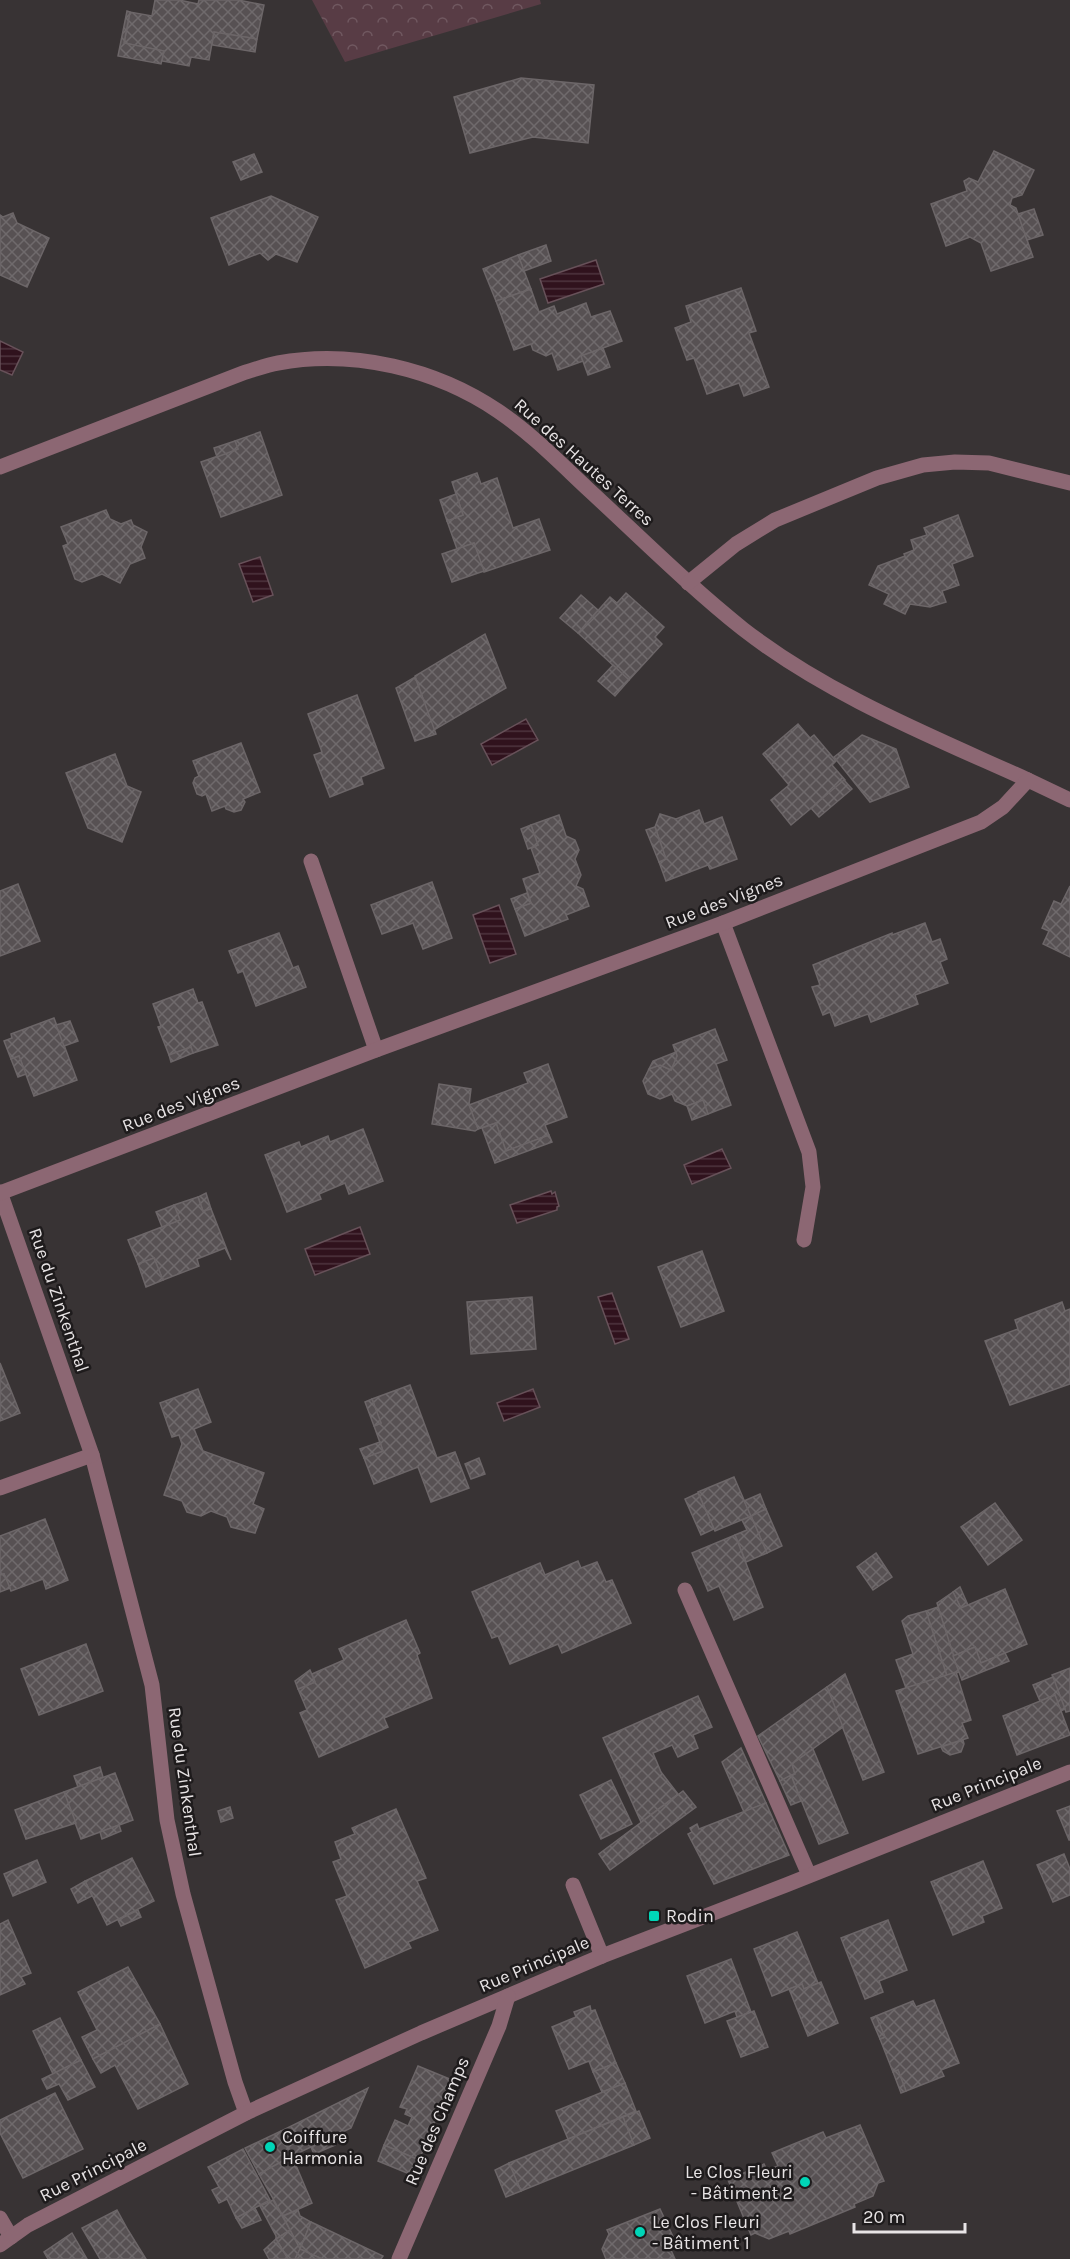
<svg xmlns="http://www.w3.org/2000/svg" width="1070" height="2259" font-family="Karla,sans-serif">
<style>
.forest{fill:url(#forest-crowns)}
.water{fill:url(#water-rules);stroke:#675159;stroke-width:1.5}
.building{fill:url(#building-cross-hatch);stroke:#6c6668;stroke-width:1.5}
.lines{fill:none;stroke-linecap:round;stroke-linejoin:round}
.minor{stroke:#8c6773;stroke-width:15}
.poi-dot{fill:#00d5b7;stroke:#1e1b1c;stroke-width:2}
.labels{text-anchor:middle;stroke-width:5;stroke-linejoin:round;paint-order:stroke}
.street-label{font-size:18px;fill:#e8e4e5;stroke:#1e1b1c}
.poi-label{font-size:18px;fill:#e8e4e5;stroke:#1e1b1c;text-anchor:start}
</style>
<defs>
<pattern id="forest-crowns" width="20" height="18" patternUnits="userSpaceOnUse" patternTransform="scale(1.5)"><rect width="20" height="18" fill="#583c45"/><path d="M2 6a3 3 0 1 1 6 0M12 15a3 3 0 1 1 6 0" fill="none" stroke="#705860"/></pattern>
<pattern id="water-rules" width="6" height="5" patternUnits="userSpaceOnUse" patternTransform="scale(1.5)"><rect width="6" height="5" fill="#30121d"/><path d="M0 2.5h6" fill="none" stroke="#4e343e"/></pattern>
<pattern id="building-cross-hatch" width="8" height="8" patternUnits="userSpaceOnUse" patternTransform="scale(1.5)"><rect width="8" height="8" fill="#575153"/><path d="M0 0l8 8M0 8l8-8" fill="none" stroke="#6f6a6c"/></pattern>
</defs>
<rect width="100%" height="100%" fill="#383334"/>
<!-- forest -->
<path class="forest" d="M312,0H540L541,4L345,62Z"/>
<!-- water -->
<g class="water">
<path d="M596,260L604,284L548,303L540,279Z"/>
<path d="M0,341L23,352L12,375L0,370Z"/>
<path d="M260,557L273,595L253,602L239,564Z"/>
<path d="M526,719L538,740L492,765L481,744Z"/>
<path d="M499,905L516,954L490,963L473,915Z"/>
<path d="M722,1149L731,1168L692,1184L684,1165Z"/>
<path d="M551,1191L552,1194L555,1192L559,1206L557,1207V1210L517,1223L510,1205Z"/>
<path d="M360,1227L370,1254L315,1275L305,1249Z"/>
<path d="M612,1293L629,1339L615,1344L598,1297Z"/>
<path d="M533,1389L540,1407L504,1421L497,1403Z"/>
</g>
<!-- building -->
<g class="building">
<path d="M155,0H179L198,4L199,0H238L264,5L257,39L214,32L209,60L191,57L189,66L162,61L164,51L124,43L130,12L152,16Z"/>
<path d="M127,11L130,12L124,43L164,51L161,64L118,56Z"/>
<path d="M214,32L257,39L255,52L212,45Z"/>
<path d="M521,78L594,85L588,143L533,137L470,153L454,97Z"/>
<path d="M994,151L1034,170L1022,195L1012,198L1010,205L1016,208L1033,257L991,271L981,243L970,237L946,246L931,204L967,191L964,181L969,178L978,182Z"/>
<path d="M254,154L262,172L241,180L233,162Z"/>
<path d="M271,196L318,217L297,262L276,254L268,260L260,253L229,265L211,218Z"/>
<path d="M1034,209L1043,235L1027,240L1018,214Z"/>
<path d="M13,213L17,223L49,238L27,287L0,275V215L3,217Z"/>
<path d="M546,245L551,261L524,271L518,255Z"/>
<path d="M518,255L531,289L496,301L483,269Z"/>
<path d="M741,288L756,331L749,333L769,387L744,396L739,383L707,394L694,358L687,360L675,328L691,322L686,306Z"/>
<path d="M531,289L539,312L554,306L557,314L586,303L591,317L610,311L622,341L581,356L583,361L558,370L552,353L546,356L533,350L531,344L514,350L496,301Z"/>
<path d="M603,348L610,367L588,375L581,356Z"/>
<path d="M260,432L282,495L221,517L201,462L238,449L235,441Z"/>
<path d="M235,441L238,449L217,457L214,448Z"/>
<path d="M477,473L481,484L497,478L513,528L539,519L550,550L484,572L474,543L457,549L447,521L463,515L452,482Z"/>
<path d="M456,494L463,515L447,521L440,500Z"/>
<path d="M106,510L110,519L121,524L131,520L133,525L147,532L141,547L145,558L130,564L120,583L102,574L82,582L75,579L63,546L68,544L61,527Z"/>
<path d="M958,515L973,556L952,564L959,585L942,591L946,602L930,607L910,604L905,614L884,604L889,594L869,585L878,566L905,556L904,554L914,550L911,540L927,535L924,528Z"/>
<path d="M474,543L484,571L452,582L442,554Z"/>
<path d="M626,593L664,627L655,637L662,644L629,680L578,633L610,597L617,603Z"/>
<path d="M581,595L598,610L578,633L560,618Z"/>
<path d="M485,634L506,688L434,730L415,676Z"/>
<path d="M613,665L629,680L615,696L598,681Z"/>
<path d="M415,677L436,734L415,741L396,688Z"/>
<path d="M357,695L384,768L361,777L363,784L330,797L314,755L322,752L308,714Z"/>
<path d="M798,724L810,738L814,735L836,761L832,765L845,780L791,825L771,800L789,785L763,754Z"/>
<path d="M862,735L896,749L909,787L870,802L834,757Z"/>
<path d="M241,743L260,792L243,799L245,802L241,810L234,812L226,809L225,806L212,811L206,794L202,796L197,794L193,783L195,778L199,776L193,761Z"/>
<path d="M115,754L127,786L141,792L122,842L88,828L66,773Z"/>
<path d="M844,780L852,789L819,817L811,808Z"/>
<path d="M699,810L704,824L722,817L737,859L710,869L708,865L666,881L659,862L666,859L655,827L660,814L676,819Z"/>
<path d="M559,815L566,836L575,840L579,850L575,859L581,875L576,886L583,889L589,906L566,915L568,919L525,936L515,909L531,903L523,879L540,873L531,848L538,845L531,825Z"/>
<path d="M531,825L538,845L528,849L521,829Z"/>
<path d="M655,827L666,859L659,862L646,830Z"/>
<path d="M432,882L452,938L423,949L413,923L382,934L371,905Z"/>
<path d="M18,884L40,941L0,956V891Z"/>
<path d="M1070,886V957L1043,944L1049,931L1042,928L1054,901L1061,904Z"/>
<path d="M527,893L531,903L515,909L511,899Z"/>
<path d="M925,923L932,942L940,939L947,959L940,962L948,983L915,995L918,1004L871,1022L868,1014L835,1026L830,1012L823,1015L812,987L820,985L813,965L892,933V935Z"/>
<path d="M279,933L293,968L298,966L306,987L256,1006L243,971L238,973L229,951Z"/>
<path d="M193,989L198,1003L202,1002L218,1045L193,1053L191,1047L169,1055L158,1027L161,1026L153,1004Z"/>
<path d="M54,1018L77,1080L34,1096L19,1056L11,1059L4,1041L12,1038L11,1034Z"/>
<path d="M70,1021L78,1041L64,1046L56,1025Z"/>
<path d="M715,1029L727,1060L716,1064L731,1105L708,1114L703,1100L687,1106L675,1101L672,1094L660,1099L648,1094L643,1081L649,1069L660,1065L671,1070L677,1056L673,1045Z"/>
<path d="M191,1047L193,1053L171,1062L169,1055Z"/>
<path d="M676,1052L677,1056L671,1070L660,1065L649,1069L653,1061Z"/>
<path d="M19,1056L26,1074L18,1077L11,1059Z"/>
<path d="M548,1064L567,1117L545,1125L549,1135L506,1151L496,1123L478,1129L469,1105L528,1083L524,1073Z"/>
<path d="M439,1084L471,1089L469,1105L478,1129L475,1131L432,1124Z"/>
<path d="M703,1100L708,1114L692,1120L687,1106Z"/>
<path d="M496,1123L506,1151L549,1135L552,1142L495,1163L482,1128Z"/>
<path d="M363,1129L383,1181L349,1194L345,1183L319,1194L321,1199L287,1212L265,1155L299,1142L301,1147L328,1136L330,1142Z"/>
<path d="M206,1193L211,1209L203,1211L198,1197Z"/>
<path d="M198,1197L203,1211L211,1209L231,1260L225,1248L197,1259L199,1266L163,1280L154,1258L138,1264L128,1240L180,1220L174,1205Z"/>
<path d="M174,1205L180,1220L162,1227L156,1212Z"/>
<path d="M702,1251L724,1311L681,1327L658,1267Z"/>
<path d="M154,1258L163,1280L146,1287L138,1264Z"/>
<path d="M532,1297L536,1349L471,1354L467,1302Z"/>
<path d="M1062,1302L1065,1311L1070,1309V1384L1010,1405L985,1341L1018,1329L1015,1320Z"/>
<path d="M0,1363L20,1413L0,1421Z"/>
<path d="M410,1385L437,1458L455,1452L469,1488L431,1502L418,1467L374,1484L364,1458L383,1451L374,1426L381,1423L372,1399Z"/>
<path d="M198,1389L211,1422L194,1429L203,1451L264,1473L253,1504L264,1509L255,1533L231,1527L227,1517L211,1511L201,1516L187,1512L182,1501L164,1495L182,1444L179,1435L172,1437L160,1403Z"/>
<path d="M372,1399L381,1423L374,1426L365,1402Z"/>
<path d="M380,1442L383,1451L364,1458L360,1449Z"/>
<path d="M479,1458L485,1474L471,1479L465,1464Z"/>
<path d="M734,1477L751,1516L715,1531L698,1492Z"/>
<path d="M698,1493L714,1529L701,1535L685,1499Z"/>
<path d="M760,1494L766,1509L751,1516L744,1501Z"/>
<path d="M995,1503L1022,1540L988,1565L961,1527Z"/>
<path d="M766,1509L782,1546L767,1553L751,1516Z"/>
<path d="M751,1516L767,1553L746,1562L735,1535L747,1530L742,1520Z"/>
<path d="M45,1519L68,1580L46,1589L43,1579L11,1591L4,1574L0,1575V1536Z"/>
<path d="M735,1535L763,1607L734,1620L719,1586L708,1591L692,1553Z"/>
<path d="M876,1553L892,1577L873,1590L857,1567Z"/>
<path d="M578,1561L581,1568L597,1562L606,1582L612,1580L631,1623L562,1653L558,1644L510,1664L498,1636L492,1638L472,1592L540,1563L545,1575Z"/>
<path d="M4,1574L10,1588L0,1592V1575Z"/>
<path d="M960,1587L968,1605L961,1608L953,1592Z"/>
<path d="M1005,1589L1027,1644L981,1663L975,1647L953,1656L937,1603L953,1592L961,1608Z"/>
<path d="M938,1607L959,1672L947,1676L926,1611Z"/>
<path d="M926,1611L947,1676L906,1688L896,1660L913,1654L902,1621L908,1616Z"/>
<path d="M406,1620L420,1653L417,1655L432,1698L384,1718L388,1727L319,1757L300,1713L307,1710L298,1689L315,1682L312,1674L344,1660L339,1649Z"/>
<path d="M86,1644L103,1691L39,1715L21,1669Z"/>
<path d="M975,1647L981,1663L1005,1653L1009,1661L962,1680L953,1656Z"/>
<path d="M1070,1668V1711L1066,1712L1052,1675Z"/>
<path d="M310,1670L315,1682L298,1689L295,1681Z"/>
<path d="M956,1672L971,1720L962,1723L968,1738L918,1754L896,1691Z"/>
<path d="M845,1674L884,1772L863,1780L827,1687Z"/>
<path d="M1053,1677L1065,1709L1061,1711L1055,1695L1040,1701L1033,1685Z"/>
<path d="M827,1687L843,1727L792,1764L795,1774L780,1781L758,1736Z"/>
<path d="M1055,1695L1070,1735L1017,1755L1003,1716Z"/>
<path d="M698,1696L712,1727L693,1735L698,1748L678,1757L672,1745L653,1753L661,1772L678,1794L641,1822L603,1738Z"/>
<path d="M963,1740L964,1744L961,1752L950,1755L943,1751L941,1747Z"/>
<path d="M741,1748L766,1803L744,1812L722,1762Z"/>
<path d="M813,1749L848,1833L819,1844L791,1775L795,1774L792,1764Z"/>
<path d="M100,1767L103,1777L78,1787L74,1776Z"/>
<path d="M115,1773L133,1820L81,1839L64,1792Z"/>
<path d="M791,1775L801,1801L791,1805L780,1781Z"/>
<path d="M611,1780L632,1824L601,1839L580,1795Z"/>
<path d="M683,1791L696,1807L610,1870L599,1854Z"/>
<path d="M64,1792L76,1823L26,1839L15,1810Z"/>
<path d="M766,1803L789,1855L714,1884L688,1834L692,1832L690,1828L697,1824L699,1829Z"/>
<path d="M1070,1806V1840H1069L1057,1811Z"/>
<path d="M230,1807L233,1818L221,1822L218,1811Z"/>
<path d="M396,1809L426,1878L417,1881L438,1930L408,1942L411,1948L365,1968L336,1900L347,1896L333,1862L341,1859L335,1842L355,1834L352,1828Z"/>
<path d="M119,1825L121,1831L102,1839L100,1832Z"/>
<path d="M1064,1854L1070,1869V1895L1053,1902L1037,1865Z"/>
<path d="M132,1858L154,1901L107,1925L85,1881Z"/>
<path d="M37,1860L46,1882L13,1896L4,1874Z"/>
<path d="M983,1861L1002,1908L982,1916L984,1922L953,1935L931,1882Z"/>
<path d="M85,1881L92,1896L78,1903L71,1889Z"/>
<path d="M138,1910L141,1917L121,1926L118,1920Z"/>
<path d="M8,1920L31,1973L21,1977L25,1984L0,1995V1924Z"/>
<path d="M888,1920L907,1970L879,1981L883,1992L865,1999L841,1938Z"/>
<path d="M797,1932L818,1983L804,1989L802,1984L772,1996L754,1949Z"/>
<path d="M731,1959L751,2012L737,2017L735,2011L705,2023L687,1976Z"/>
<path d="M128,1967L160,2024L93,2059L82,2037L97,2030L78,1992Z"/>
<path d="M821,1982L838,2023L808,2036L789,1989L802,1984L804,1989Z"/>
<path d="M934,2000L959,2063L941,2070L944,2076L906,2091L898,2070L893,2072L880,2039L885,2037L876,2016L913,2001L916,2007Z"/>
<path d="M590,2006L591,2011L595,2010L616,2063L593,2072L589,2061L569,2069L552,2027L576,2017L574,2012Z"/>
<path d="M754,2011L768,2047L741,2057L727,2021Z"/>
<path d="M876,2016L885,2037L880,2039L871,2018Z"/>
<path d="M60,2018L81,2060L53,2074L33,2031Z"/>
<path d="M160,2024L188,2084L138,2109L115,2065L101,2073L93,2059Z"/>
<path d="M81,2060L95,2087L68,2100L59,2084L47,2089L42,2079Z"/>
<path d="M616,2063L625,2083L602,2092L593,2072Z"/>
<path d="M418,2066L452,2080L419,2160L384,2145L395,2120L408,2126L412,2117L405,2114L407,2109L400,2107Z"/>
<path d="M898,2070L906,2091L901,2093L893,2072Z"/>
<path d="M625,2083L636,2111L568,2139L556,2111Z"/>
<path d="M368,2088L351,2128L292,2156L281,2131Z"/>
<path d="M55,2093L83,2149L23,2178L0,2133V2120Z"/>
<path d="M639,2111L650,2138L634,2145L623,2117Z"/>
<path d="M623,2117L634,2145L521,2191L509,2163Z"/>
<path d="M860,2125L884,2181L878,2183L873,2196L854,2204L855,2207L790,2234L789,2231L769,2239L755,2233L751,2235L728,2180L764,2164L767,2170L778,2166L772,2153L823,2132L826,2138Z"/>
<path d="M281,2131L292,2156L259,2174L245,2148Z"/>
<path d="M331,2137L335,2145L314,2154L311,2147Z"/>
<path d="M384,2145L419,2160L412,2175L378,2161Z"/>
<path d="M243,2149L270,2200L236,2218L227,2199L219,2203L212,2190L219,2187L208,2167Z"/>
<path d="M292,2156L312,2203L283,2216L259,2174Z"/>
<path d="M509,2163L521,2191L506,2197L495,2170Z"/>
<path d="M273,2200L290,2230L276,2239V2236L260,2206Z"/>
<path d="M255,2208L261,2220L242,2228L236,2218Z"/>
<path d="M660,2209L677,2245L670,2248L675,2259H606L602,2249L609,2234L607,2230Z"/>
<path d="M117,2210L128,2230L146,2259H100L82,2228Z"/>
<path d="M298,2210L300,2216L311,2222L300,2249L283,2216Z"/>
<path d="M311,2222L383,2256L381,2259H322L300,2249Z"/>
<path d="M290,2230L300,2249L295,2259H288L276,2239Z"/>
<path d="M72,2233L87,2259H48L44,2252Z"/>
<path d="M276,2239L288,2259H269L264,2250Z"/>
<path d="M300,2249L322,2259H295Z"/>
</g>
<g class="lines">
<!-- minor -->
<g class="minor">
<path d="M0,467L243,373C254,370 266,365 278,363C353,349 436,369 498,411C532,434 560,463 589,490C640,537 689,586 743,629C828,695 931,736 1028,780"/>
<path d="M688,583L736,544L775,520L877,478L923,465L955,462L989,463L1070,483"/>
<path d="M311,861L376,1050"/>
<path d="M723,923L809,1152L813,1187L804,1240"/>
<path d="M0,1192L92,1455L152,1685L167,1820L183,1894L235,2082L246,2113"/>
<path d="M0,1193L376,1050L723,923L981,822L1003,807L1028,780L1070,800"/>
<path d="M0,1488L92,1455"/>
<path d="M685,1590L809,1875"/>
<path d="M573,1885L602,1956"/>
<path d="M0,2218L11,2237"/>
<path d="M0,2245L28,2225L246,2113L421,2033L602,1956L786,1885L1070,1772"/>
<path d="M399,2259L499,2026L508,1996"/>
</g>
</g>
<!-- markers -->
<g class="poi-dot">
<rect x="648" y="1910" width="12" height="12" rx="3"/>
<circle cx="270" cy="2147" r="6"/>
<circle cx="805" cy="2182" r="6"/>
<circle cx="640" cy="2232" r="6"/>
</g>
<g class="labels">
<!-- street labels -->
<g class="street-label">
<text transform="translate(584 462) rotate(42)" y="6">Rue des Hautes Terres</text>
<text transform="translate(724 901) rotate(-21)" y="6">Rue des Vignes</text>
<text transform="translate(181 1104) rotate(-21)" y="6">Rue des Vignes</text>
<text transform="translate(59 1300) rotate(71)" y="6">Rue du Zinkenthal</text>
<text transform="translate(185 1782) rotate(82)" y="6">Rue du Zinkenthal</text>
<text transform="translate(986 1784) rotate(-22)" y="6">Rue Principale</text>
<text transform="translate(534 1964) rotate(-23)" y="6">Rue Principale</text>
<text transform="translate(437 2121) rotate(-67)" y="6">Rue des Champs</text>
<text transform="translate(93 2170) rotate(-27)" y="6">Rue Principale</text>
</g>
<!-- poi labels -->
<g class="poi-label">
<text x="666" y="1922">Rodin</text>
<text x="282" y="2143">Coiffure<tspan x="282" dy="21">Harmonia</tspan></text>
<text x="793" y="2178" text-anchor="end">Le Clos Fleuri<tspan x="793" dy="21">- Bâtiment 2</tspan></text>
<text x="652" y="2228">Le Clos Fleuri<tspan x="652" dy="21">- Bâtiment 1</tspan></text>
</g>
</g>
<!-- scale -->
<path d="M854 2223v9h111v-9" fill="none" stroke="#e8e4e5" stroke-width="3"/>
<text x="863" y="2223" font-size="18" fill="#e8e4e5" stroke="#1e1b1c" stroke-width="4.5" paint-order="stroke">20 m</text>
</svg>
